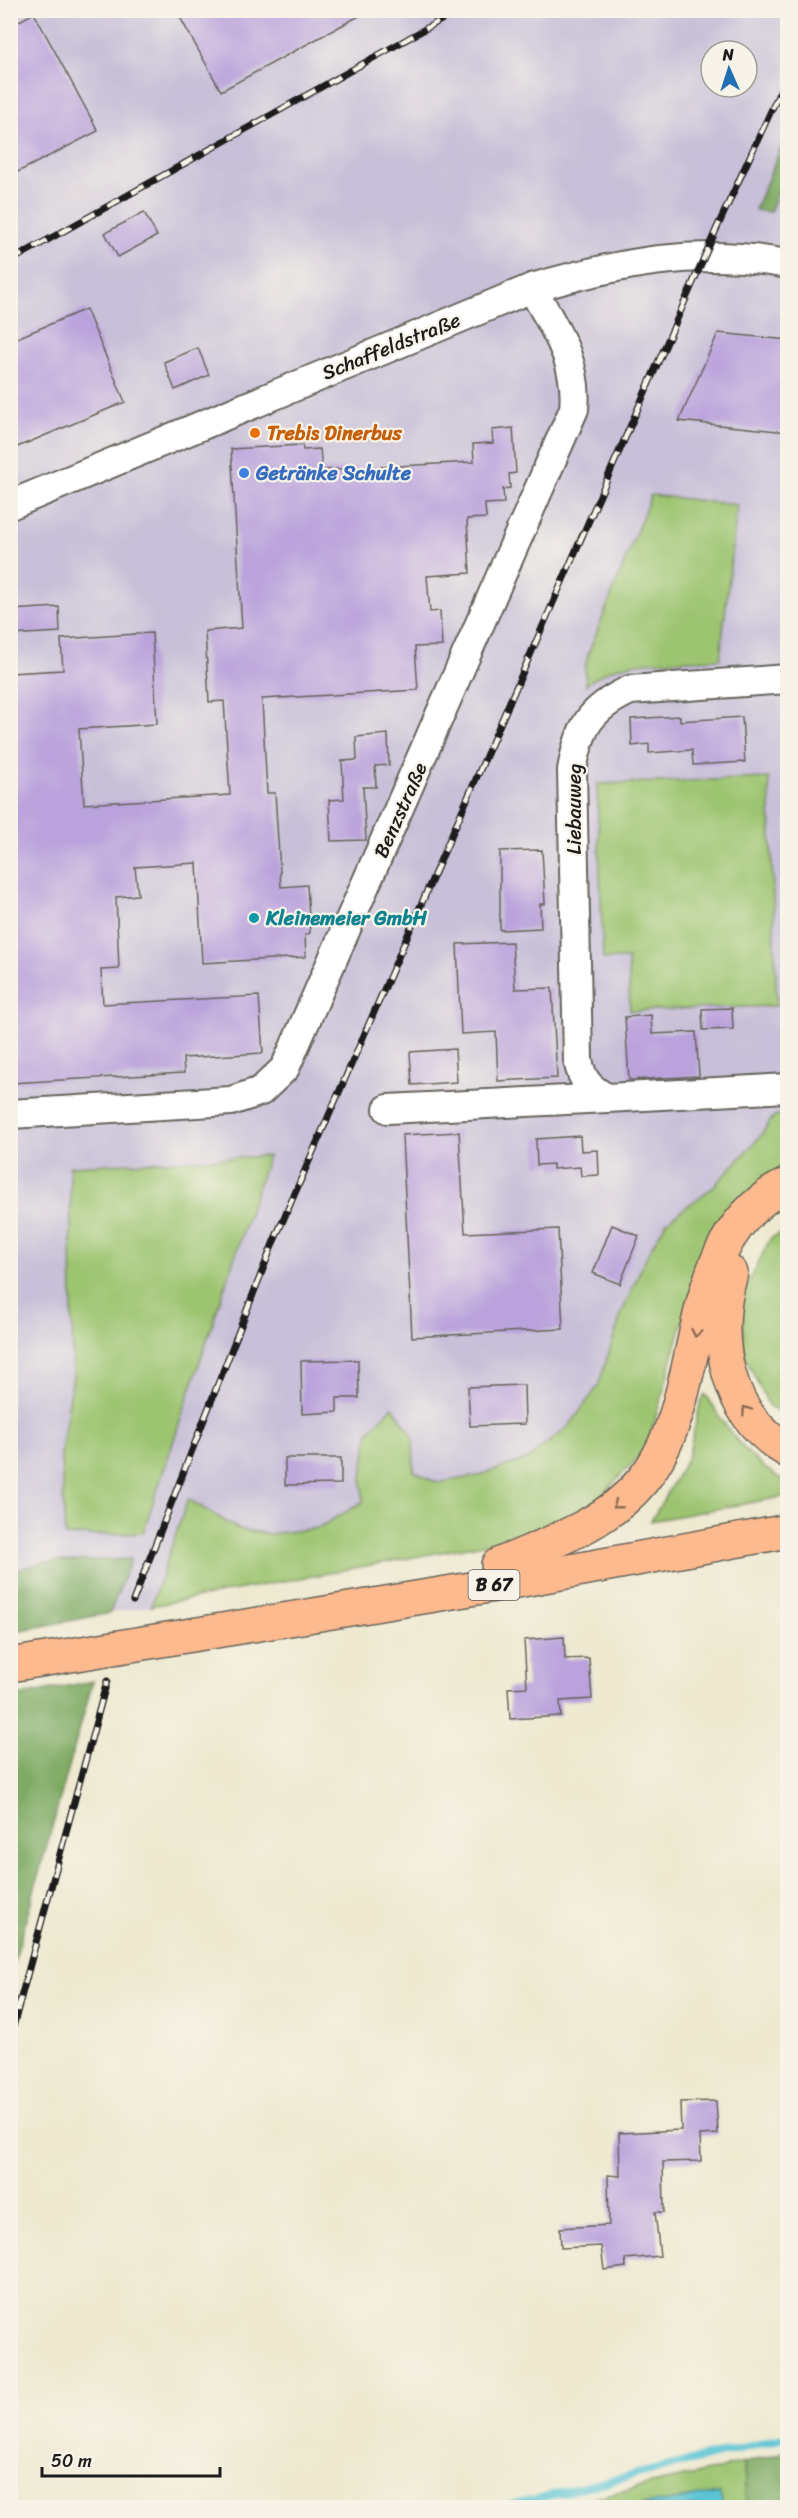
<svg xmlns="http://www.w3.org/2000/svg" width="798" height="2518" font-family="Sriracha,sans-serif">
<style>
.industrial{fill:#c8bfd8;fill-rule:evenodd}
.green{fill:#9dc571;stroke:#5c7046;stroke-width:1.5}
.forest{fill:#7eaa63;stroke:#4d6340;stroke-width:1.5}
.water{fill:#5ac5d5;stroke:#3b7078;stroke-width:1.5}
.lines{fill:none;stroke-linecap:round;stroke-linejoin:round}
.stream{stroke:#5ac5d5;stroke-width:8}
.building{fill:#baa2dc}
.minor-casing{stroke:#66645b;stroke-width:32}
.highway-casing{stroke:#66645b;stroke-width:36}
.minor{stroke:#fff;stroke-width:28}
.highway{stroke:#fcba8e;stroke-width:33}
.rail-casing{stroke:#1c1c1c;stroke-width:7}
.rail{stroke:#f7f3e8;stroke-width:4.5;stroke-dasharray:14;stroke-linecap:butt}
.oneway{stroke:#8c6b55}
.food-dot{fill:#e8710a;stroke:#f7f3e8;stroke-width:2}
.shop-dot{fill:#3f7fe0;stroke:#f7f3e8;stroke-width:2}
.culture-dot{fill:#0f9aa8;stroke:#f7f3e8;stroke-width:2}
.labels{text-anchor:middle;stroke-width:4.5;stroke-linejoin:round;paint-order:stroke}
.shield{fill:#f7f3e8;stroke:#5e5c59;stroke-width:1.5}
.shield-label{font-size:18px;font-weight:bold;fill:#1c1c1c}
.street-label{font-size:20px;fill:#1c1c1c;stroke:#f7f3e8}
.food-label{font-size:20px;font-weight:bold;fill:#c56008;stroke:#f7f3e8;text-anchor:start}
.shop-label{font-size:20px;font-weight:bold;fill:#366cbe;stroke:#f7f3e8;text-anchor:start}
.culture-label{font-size:20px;font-weight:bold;fill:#0d838f;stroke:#f7f3e8;text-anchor:start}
</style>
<rect width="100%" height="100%" fill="#f7f3e8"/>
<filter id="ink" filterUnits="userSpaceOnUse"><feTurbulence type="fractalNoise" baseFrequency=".0167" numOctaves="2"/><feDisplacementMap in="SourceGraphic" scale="12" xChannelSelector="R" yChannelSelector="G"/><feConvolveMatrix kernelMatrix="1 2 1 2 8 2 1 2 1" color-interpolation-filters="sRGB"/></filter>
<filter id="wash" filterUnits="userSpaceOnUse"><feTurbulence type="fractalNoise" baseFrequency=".008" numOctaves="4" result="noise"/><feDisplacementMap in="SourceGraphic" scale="24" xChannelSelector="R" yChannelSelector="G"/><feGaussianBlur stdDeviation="1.35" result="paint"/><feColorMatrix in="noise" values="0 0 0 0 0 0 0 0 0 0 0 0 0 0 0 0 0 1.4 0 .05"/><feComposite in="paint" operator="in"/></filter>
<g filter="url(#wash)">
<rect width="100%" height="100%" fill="#eee9d0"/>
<!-- industrial -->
<path class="industrial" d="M10,11H787V1113L774,1116L759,1138L712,1188L667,1221L622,1312L598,1386L570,1425L528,1459L477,1476L437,1483L414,1471L413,1436L362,1477L363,1502L318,1528L270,1534L238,1529L188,1499L151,1606L110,1613L130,1559L43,1562L11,1572ZM711,51H747V87H711Z"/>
<!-- green -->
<g class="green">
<path d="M651,495L737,505L720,659C675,662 622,654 586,685L585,667L589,652Z"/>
<path d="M769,778L777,1006L630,1011L628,959H603L597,784Z"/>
<path d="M787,1113V1171L742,1196L702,1254L647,1448L583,1515L490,1543L151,1606L188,1499L238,1529L270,1534L318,1528L363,1502L362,1477L369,1431L393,1407L413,1436L414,1471L437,1483L477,1476L528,1459L570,1425L598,1386L622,1312L649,1251L667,1221L712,1188L759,1138L774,1116Z"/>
<path d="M268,1156L143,1533L65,1536L61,1453L73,1376L70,1166Z"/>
<path d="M787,1229V1419L769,1406L744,1355L741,1298L770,1239Z"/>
<path d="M705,1394C712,1402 716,1413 723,1422C740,1446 760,1469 787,1482V1496L651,1521L688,1457L701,1400Z"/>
<path d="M744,2463L746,2507H552Z"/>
</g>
<!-- forest -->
<g class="forest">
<path d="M787,133V170L770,212L755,210Z"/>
<path d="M131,1559L110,1613L11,1632V1572L43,1562Z"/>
<path d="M93,1681L11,1973V1697Z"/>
<path d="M787,2451V2507H746L744,2463Z"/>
</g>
<!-- water -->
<path class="water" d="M720,2493L723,2507H629Z"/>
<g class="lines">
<!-- stream -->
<path class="stream" d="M499,2508L788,2437"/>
</g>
<g id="blocks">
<!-- building -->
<g class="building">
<path d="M176,10H370L221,91Z"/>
<path d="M34,13L98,131L10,176V26Z"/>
<path d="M144,212L157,236L118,257L105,233Z"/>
<path d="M86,309L125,402L10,450V341Z"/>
<path d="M718,333L788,340V432L679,421Z"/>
<path d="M198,348L209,375L175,390L164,362Z"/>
<path d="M513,428L516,473L509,474L510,488L503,489L504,503L485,504L486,518L467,519L470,573L427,576L430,612L440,611L442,646L415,647L418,690L262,699L267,793H275L281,887L307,885L310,933L305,935L306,957L202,963L197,863L135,867L138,895L116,897L119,969L101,970L103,1004L259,996L263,1053L183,1058L184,1073L10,1083V673L63,670L61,639L152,633L157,724L79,729L84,804L230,795L224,701L209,702L205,631L242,628L231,449L302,445L303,450L320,449L322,470L474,462L473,444L493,443L492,430Z"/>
<path d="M59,607L60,632L10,635V610Z"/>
<path d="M680,716V721L742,717L745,762L693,765L692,750L649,753V744L632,746L631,719Z"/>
<path d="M388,734L389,765L375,766L376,787H363L366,840L331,841L329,800L344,799L342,761L357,760L356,737Z"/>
<path d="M542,850L545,904H540L541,928L500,930V851Z"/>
<path d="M512,942L515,989L552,988L557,1078L498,1081L496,1032L461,1034L457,944Z"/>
<path d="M732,1008L733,1029L703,1030L702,1009Z"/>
<path d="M651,1015L652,1034L696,1032L699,1076L629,1080L625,1017Z"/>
<path d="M455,1049L457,1082L412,1085L410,1052Z"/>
<path d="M459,1132L465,1233L558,1229L563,1329L412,1337L402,1135Z"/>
<path d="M580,1136L581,1151L598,1150L599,1175L581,1176L580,1167L553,1169V1164L537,1165L536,1139Z"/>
<path d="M612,1225L639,1236L620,1284L593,1273Z"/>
<path d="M358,1360L359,1398H337V1412L302,1414L301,1361Z"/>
<path d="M524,1385L525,1424L470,1426L468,1387Z"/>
<path d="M285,1458H341V1484L285,1485Z"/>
<path d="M564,1637L565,1659L589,1658L592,1699L560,1701L561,1716L510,1719L508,1688L527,1687L524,1640Z"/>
<path d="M716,2101L718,2134L700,2135L701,2161L663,2162L664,2212H655L660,2256L625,2259L626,2267L604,2270L601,2246L561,2248L560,2228L609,2225L608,2175L620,2176L619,2133L681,2130L680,2102Z"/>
</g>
</g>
</g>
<g filter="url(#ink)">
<use href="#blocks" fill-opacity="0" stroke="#66645b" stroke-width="1.5"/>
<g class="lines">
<!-- minor casing -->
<g class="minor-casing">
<g id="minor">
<path d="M10,505L532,288C619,263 696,247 788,264"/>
<path d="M788,679L630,690C589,709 580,727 572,770L578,1060C582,1081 589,1088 607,1098L788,1088"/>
<path d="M388,1109L607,1098"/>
<path d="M10,1114L231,1101L261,1091L285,1068L574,409C579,362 554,328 532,288"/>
</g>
</g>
<!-- highway casing -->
<g class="highway-casing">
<g id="highway">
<path d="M731,1273C713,1337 724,1415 788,1451"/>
<path d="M498,1565C549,1543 606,1525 642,1481C713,1395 673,1240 788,1184"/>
<path d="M10,1665L495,1585L788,1531"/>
</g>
</g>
<!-- minor -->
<use href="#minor" class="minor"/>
<!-- highway -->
<use href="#highway" class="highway"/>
<!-- rail casing -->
<g class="rail-casing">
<g id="rail">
<path d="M10,261L459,10"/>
<path d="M133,1601L274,1241L716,230L788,74"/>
<path d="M10,2038L107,1681"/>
</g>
</g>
<!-- rail -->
<use href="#rail" class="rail"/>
</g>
<!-- one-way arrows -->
<defs><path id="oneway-chevron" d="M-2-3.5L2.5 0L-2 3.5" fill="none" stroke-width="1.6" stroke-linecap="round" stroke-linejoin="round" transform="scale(1.5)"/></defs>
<g class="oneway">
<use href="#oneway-chevron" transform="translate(696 1333) rotate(102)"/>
<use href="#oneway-chevron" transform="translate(746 1410) rotate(-124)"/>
<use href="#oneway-chevron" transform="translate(617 1505) rotate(141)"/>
</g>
</g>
<!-- markers -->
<circle class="food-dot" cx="255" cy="433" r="6"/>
<circle class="shop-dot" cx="244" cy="473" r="6"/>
<circle class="culture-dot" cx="254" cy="918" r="6"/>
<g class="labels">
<!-- shield labels -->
<rect class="shield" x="468.5" y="1570" width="51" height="30" rx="4.5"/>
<g class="shield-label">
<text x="494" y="1591">B 67</text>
</g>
<!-- street labels -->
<g class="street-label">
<text transform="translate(391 346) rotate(-22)" y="7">Schaffeldstraße</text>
<text transform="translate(574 809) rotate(-90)" y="7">Liebauweg</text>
<text transform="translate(400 810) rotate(-66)" y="7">Benzstraße</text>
</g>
<!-- food labels -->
<g class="food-label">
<text x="267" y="440">Trebis Dinerbus</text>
</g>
<!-- shop labels -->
<g class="shop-label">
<text x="256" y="480">Getränke Schulte</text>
</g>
<!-- culture labels -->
<g class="culture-label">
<text x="266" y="925">Kleinemeier GmbH</text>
</g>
</g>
<!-- margin -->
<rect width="798" height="2518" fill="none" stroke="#f7f3e8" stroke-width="36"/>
<!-- north arrow -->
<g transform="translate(729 69) rotate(357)"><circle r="28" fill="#f7f3e8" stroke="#9f9d96" stroke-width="1.5"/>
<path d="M0-4.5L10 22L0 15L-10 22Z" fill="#1f6fb2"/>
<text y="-9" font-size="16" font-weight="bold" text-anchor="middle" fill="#1c1c1c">N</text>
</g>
<!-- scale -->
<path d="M42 2467v9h178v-9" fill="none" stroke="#1c1c1c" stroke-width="3"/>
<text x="51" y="2467" font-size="18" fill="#1c1c1c" stroke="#f7f3e8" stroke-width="4.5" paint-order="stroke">50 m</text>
</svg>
